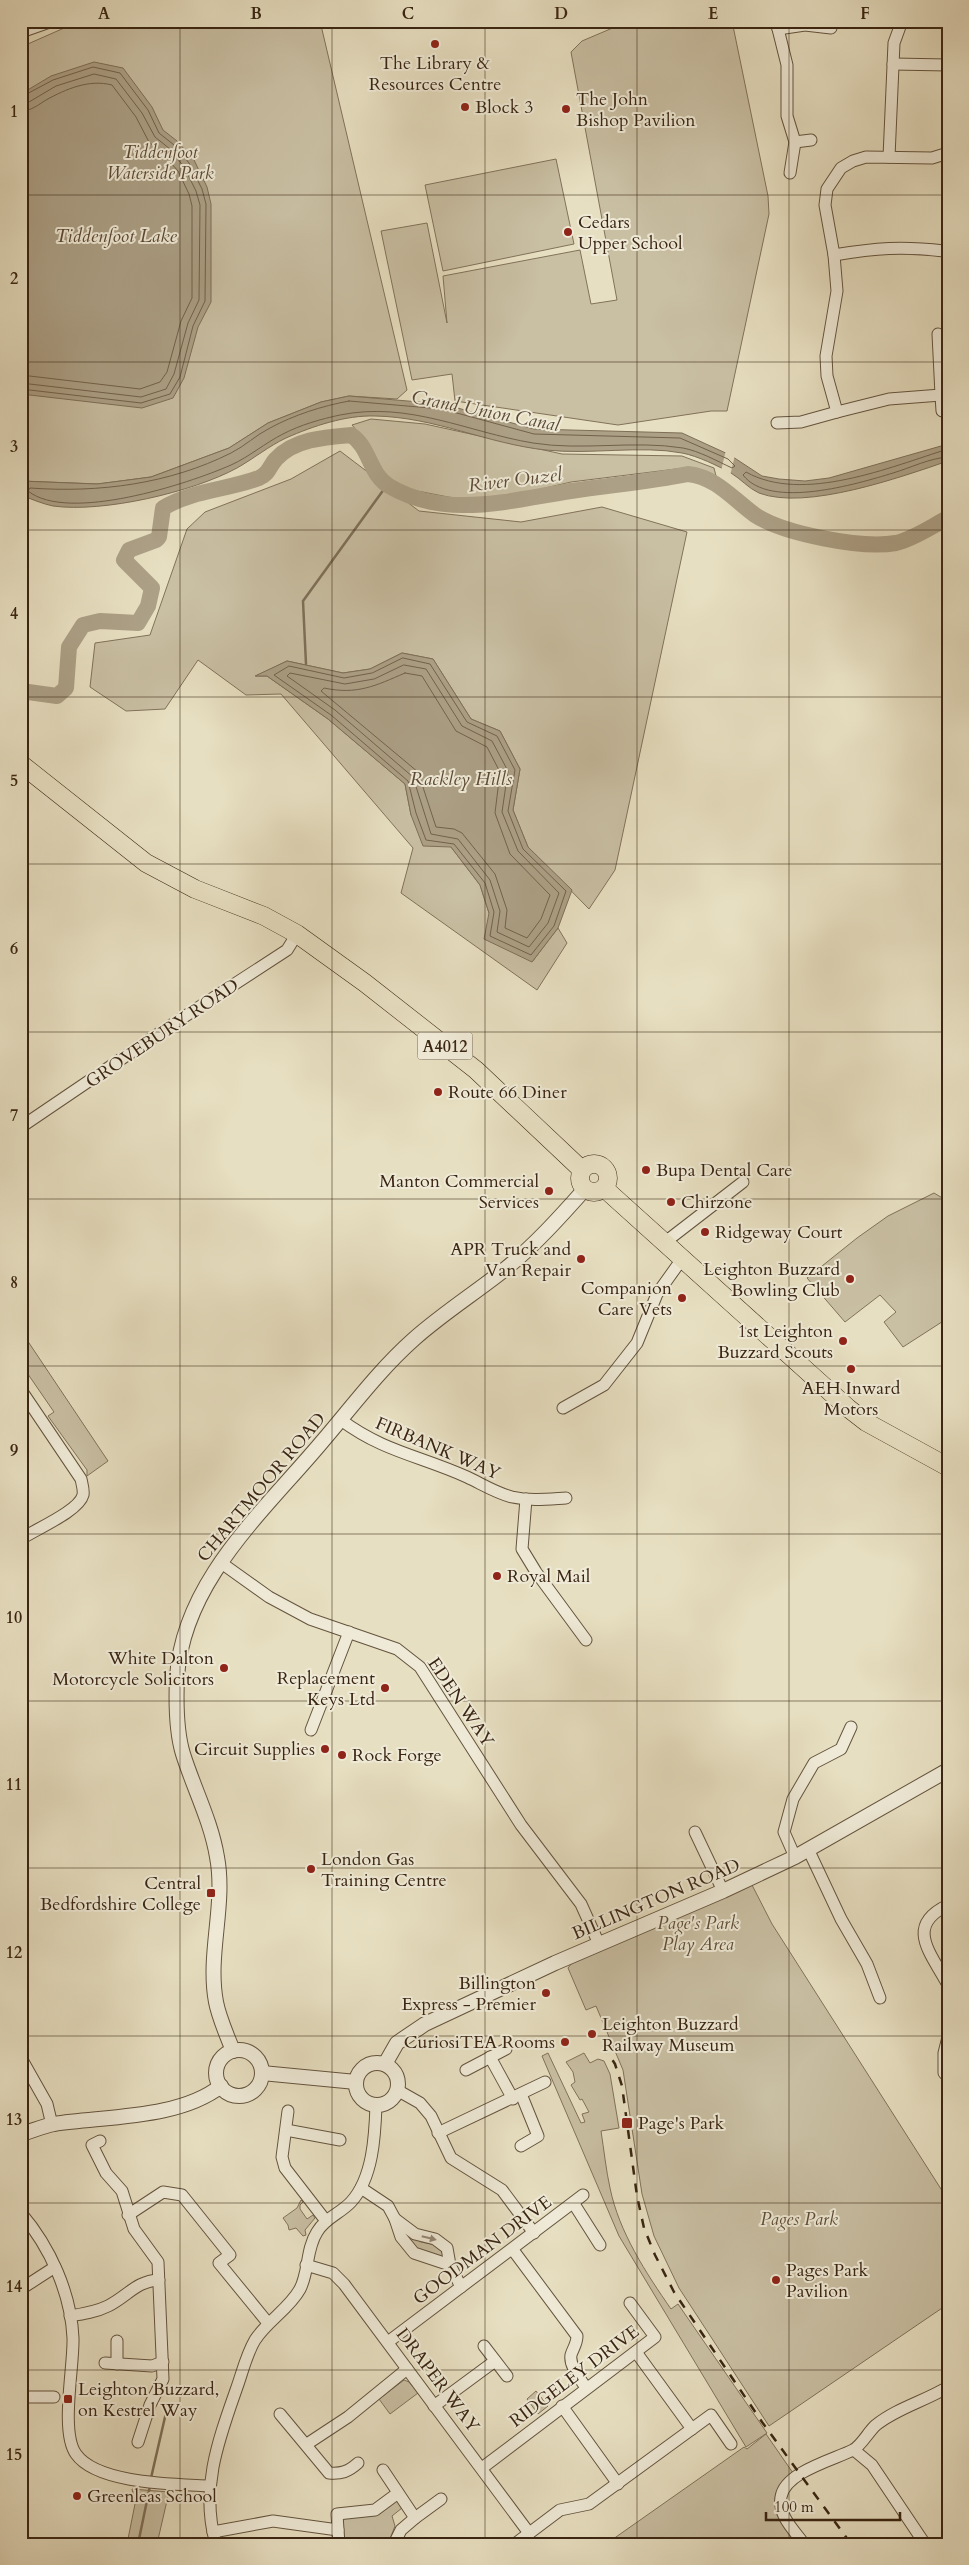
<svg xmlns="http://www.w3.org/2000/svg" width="969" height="2565" font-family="Cardo,serif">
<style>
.green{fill:#c9bfa3;stroke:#81725a}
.water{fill:#aca086;stroke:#7e6f58}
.pier{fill:#e7dfc1}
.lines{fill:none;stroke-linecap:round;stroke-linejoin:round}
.shore{stroke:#72624c;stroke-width:1}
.stream{stroke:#7e6f58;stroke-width:2.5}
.river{stroke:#aca086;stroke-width:16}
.minor-casing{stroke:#64543e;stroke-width:13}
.tertiary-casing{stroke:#64543e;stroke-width:16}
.primary-casing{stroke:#392512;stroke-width:19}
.minor{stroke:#efead7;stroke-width:11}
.tertiary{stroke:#efead7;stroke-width:14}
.primary{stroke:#e7dfc1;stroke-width:18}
.rail{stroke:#392512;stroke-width:2.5;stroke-dasharray:9 9;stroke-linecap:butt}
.oneway{fill:#948874}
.grid{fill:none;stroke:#392512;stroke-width:1;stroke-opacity:0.55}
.poi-dot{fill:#8f2418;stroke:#efead7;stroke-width:2}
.labels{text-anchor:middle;stroke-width:4;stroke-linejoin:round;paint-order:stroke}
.shield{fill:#efead7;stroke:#70604d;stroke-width:1}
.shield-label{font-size:16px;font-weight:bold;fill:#392512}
.poi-label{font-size:18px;fill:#392512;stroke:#efead7;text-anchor:start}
.park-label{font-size:18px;font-style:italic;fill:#5d4c36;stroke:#efead7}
.street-label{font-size:18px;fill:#392512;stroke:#efead7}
.water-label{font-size:19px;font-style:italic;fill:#5c4a35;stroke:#efead7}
.neatline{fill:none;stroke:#392512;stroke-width:2}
.grid-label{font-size:16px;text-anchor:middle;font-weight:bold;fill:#392512}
</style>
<rect width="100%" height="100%" fill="#e7dfc1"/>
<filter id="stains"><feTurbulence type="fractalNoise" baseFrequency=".004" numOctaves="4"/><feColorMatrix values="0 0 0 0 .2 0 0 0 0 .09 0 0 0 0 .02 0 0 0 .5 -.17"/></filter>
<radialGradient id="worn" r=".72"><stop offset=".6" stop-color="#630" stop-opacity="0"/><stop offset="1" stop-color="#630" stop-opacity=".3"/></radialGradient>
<!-- green -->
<g class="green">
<path d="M80,21H320L407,390L397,399L349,396L321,402L268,423L229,448L151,477L98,484L21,481V47Z"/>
<path d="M629,21H732L768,196L769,214L727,411H711L618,425L455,401L452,374L412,380L381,231L427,223L447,323L443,276L580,250L591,304L617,300L571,52L582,41Z"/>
<path d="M556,159L574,244L443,271L425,185Z"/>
<path d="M371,419L425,424L562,454L682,456L714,468L716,476L684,468L571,482L503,498L469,501L412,490L391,480L375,463L361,436L352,425Z"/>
<path d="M340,451L419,511L521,522L602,507L687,532L615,870L589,909L528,847L513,810L520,769L500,731L471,719L433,659L402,653L370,669L343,673L287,661L256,676H267L328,719L405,784L411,815L451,847L480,885L489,913L532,962L558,928L567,943L537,990L401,893L413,848L281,694L246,695L198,660L165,709L126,711L90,687L95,643L150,635L187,529L205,512L291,479Z"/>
<path d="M934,1193L944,1199L948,1211V1318L903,1347L884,1322L896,1312L880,1295L845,1322L807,1278L857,1238L888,1216Z"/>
<path d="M21,1331L108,1461L87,1476V1470L48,1416L54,1412L21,1364Z"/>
<path d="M752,1885L772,1924L948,2200V2304L769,2426L679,2288L654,2236L642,2194L623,2070L596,2006L586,2010L568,1968L572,1963Z"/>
<path d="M548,2053L581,2123L585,2122L582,2114L589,2112L582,2099L580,2100L571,2085L575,2082L573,2072L566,2062L584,2053L590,2063L598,2059L604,2061L610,2074L619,2128L601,2131C604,2150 606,2170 610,2188C619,2232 646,2273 671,2309L678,2304L767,2433L746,2447L619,2236L542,2056Z"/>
<path d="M301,2200L303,2202L300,2205V2209L307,2219L313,2215L315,2218L305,2230L306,2235L303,2236L296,2228L289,2230L288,2225L283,2218L297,2208Z"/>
<path d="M402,2231L421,2242L441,2246L446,2256L444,2261L420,2252Z"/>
<path d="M404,2380L409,2382L418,2393L390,2414L379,2399Z"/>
<path d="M536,2391L548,2406L538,2414L527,2399Z"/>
<path d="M766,2434L793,2473L777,2492L797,2544H606L744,2447L747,2449Z"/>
<path d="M132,2489L169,2492L157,2544H127L135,2504Z"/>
<path d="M395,2498L402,2508L392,2516L395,2526L388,2544H345L342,2517Z"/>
</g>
<!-- water -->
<g class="water">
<path d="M94,62L123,68L152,107L163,130L177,141L194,160L207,187L211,204V302L198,327L184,378L173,398L142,408L21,394V94L51,76Z"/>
<path d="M349,396L443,404L534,429L682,433L730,455L762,476L779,479L805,481L829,478L948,444V461C901,477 806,511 759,493C748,488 741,479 731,473C718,466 698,456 682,453C641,445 590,455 546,450C488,444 435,417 375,416C346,415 313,426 286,438C269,446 253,459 237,468C193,492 103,513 53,506C43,504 31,499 21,495V481L97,484L151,477L229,448L268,423L321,402Z"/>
<path d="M402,653L433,659L471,719L500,731L520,769L513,810L528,847L572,890L558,928L532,962L484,939L489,913L480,885L451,847L423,846L411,815L405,784L328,719L267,676H255L287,661L343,673L370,669Z"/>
</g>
<!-- pier -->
<path class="pier" d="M726,450L735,455L730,476L721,471Z"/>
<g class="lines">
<!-- shore -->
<g class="shore">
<path d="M21,97L53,80L93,67L120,73L148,110L159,133L174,145L189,163L202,189L206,204L205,301L193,326L180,377L170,394L141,403L21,389"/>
<path d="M21,104L29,102L56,86L94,74L116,79L142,113L155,137L170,149L184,167L196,191L200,205L199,300L188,323L174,374L166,389L141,397L21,383"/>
<path d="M21,111C31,111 38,105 46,100C66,89 89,79 112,85L136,117L149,142L164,155L178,171L189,194L192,206V298L181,321L167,372L160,382L140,389L21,375"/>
<path d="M349,401L442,409L534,434L680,438L728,459L735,466L732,468C717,461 699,451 683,448C634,440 582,451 533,443C467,432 409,401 340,415C321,419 300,425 283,434C265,443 249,457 231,465C188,484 68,523 28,491L30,488C99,493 169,484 231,453C245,446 256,435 270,428C294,415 322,406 349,401Z"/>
<path d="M948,449C890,467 803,504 746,472L743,475C770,510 857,484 893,473C910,468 930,458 948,457"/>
<path d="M403,658L430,664L467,722L497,736L515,770L508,811L523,849L566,891L554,926L531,955L490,936L494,912L485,883L454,844L426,840L416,813L408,781L331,715L274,675L289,666L344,678L372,673Z"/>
<path d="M404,665L426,669L462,726L492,741L508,771L502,812L518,851L559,893L548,923L529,947L497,932L500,911L490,880L458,839L431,834L413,777L335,710L287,676L290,673L345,684L374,679Z"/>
<path d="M405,673L422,676L456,731L487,747L500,772L495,813L510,854L550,895L541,919L527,938L505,928L507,910L495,874L462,833L454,829L436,827L418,772L321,691L324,688C357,695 375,686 405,673Z"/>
</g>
<!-- stream -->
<g class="stream">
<path d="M306,664L303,601L387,485"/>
<path d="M151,2478L168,2404"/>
<path d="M138,2544L150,2486"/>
</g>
<!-- river -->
<path class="river" d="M21,691L57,696L66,688L69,647L83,625L100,621L138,623L148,606L152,588L124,560L129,550L156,540L159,537L163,508C193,490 227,490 259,478C270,473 269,466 276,459C294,439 326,437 351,435C370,447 369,474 389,486C446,520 511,500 571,491C610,485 649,482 688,474C716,477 733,499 755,515C784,534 862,549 896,543C914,539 932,526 948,518"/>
<!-- minor casing -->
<g class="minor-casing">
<g id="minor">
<path d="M776,21L787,65V116L795,142L790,173"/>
<path d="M778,29L805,25L831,28"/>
<path d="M21,32L52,21"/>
<path d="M893,64L948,65"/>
<path d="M795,142L811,140"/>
<path d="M889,157L894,43L902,21"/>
<path d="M834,255C876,248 902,246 944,251"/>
<path d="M938,334L941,395L889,399L837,412L827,376L826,356L837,291L834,255L825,205L827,189L841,168L853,161L866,157L932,158L948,153"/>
<path d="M941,395L942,411"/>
<path d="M777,423L801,422L837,412"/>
<path d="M21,1127L170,1026L287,950L297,934"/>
<path d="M664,1243L743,1182"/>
<path d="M21,1390L81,1479C82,1484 84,1490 83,1495C79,1511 36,1529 21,1539"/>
<path d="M563,1408L604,1385L637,1343L657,1294L682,1259"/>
<path d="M341,1420C384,1452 421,1456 467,1477C482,1484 496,1493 512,1497C530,1501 548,1499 566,1498"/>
<path d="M526,1499L522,1549L536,1572L586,1640"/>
<path d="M220,1562L269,1597L310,1619L397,1649L420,1667L521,1825L581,1904L599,1944"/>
<path d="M311,1730L349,1632"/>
<path d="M695,1832L723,1891"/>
<path d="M809,1851L841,1919L867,1964L880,1998"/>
<path d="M795,1857L784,1832L793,1799L814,1763L841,1749L851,1727"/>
<path d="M948,1905C904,1926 931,1953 948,1985"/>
<path d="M948,2037L944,2053V2073L948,2077"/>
<path d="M490,2057L513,2099"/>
<path d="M21,2058L47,2104L52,2125"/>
<path d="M466,2070L506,2049"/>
<path d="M397,2090L420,2103L431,2116L451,2158L502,2190L534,2233"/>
<path d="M288,2111L282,2157L285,2168L326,2221"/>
<path d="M286,2130L340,2140"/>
<path d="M438,2133L545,2082"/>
<path d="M100,2141L92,2145L106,2173L122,2191L134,2229L158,2262L163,2379L150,2405L138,2442"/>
<path d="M521,2146L538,2136L521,2094"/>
<path d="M361,2188L388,2206L395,2219L401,2237L414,2253L450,2265"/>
<path d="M574,2204L600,2245"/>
<path d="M21,2213C50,2247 71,2293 73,2338C74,2366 60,2432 76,2454C97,2484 175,2484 209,2486"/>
<path d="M128,2215L163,2192L182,2195L230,2255L219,2263L268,2323"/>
<path d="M395,2219L415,2234L435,2239L447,2248L450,2265L461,2287"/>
<path d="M513,2250L577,2336C577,2344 573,2348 571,2355C569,2366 580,2378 586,2388"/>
<path d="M306,2265L333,2273L344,2284L529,2533"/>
<path d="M21,2289L55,2267"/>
<path d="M70,2316C83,2314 96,2312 108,2306C128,2296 136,2281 159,2280"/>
<path d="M388,2342L583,2195"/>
<path d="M484,2346L507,2376"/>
<path d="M636,2352L692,2429"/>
<path d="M105,2363L152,2366L163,2362"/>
<path d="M117,2364V2341"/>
<path d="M21,2397H54"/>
<path d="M434,2406L495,2361"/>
<path d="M562,2406L618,2484"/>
<path d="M280,2414L329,2473C341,2474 348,2472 358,2463"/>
<path d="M307,2444L348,2417L407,2369"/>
<path d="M854,2450L872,2465L925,2544"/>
<path d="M482,2468L655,2337L630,2303"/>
<path d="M383,2470L415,2518L401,2530L394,2544"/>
<path d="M415,2518L441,2499"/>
<path d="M338,2530L337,2514L375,2510L398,2493"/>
<path d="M213,2532L273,2521L338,2530L339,2544"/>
<path d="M216,2544C200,2490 218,2441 236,2390C242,2374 246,2355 255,2340C267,2321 289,2309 300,2289C309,2272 306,2249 317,2232C325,2218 341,2213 351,2202C373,2178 375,2136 376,2105"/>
<path d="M515,2544L560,2510L589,2504L711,2415L731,2444"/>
<path d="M804,2544C794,2530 778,2516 781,2497C785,2472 833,2460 853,2450C862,2445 868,2432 876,2425C897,2408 925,2401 948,2387"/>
</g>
</g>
<!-- tertiary casing -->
<g class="tertiary-casing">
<g id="tertiary">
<circle cx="239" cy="2073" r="23"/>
<path d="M233,2051C227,2035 219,2018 216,2002C207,1954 226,1905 217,1857C211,1821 194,1789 183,1754C176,1731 176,1700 177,1677C183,1582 263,1512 321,1443C351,1408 379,1370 414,1339C442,1314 475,1293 504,1270C534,1246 560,1217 585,1189"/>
<circle cx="377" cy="2084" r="21"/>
<path d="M385,2064L397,2043L425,2024L555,1963L723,1891L795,1857L948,1770"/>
<path d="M262,2073L356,2082"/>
<path d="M21,2134C32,2131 43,2126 54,2124C106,2116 179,2119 221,2086"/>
</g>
</g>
<!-- primary casing -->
<g class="primary-casing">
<g id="primary">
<path d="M21,764L146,863L195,889L264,916L297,934L365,983L476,1070L582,1170"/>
<circle cx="594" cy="1178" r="14"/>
<path d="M604,1188L848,1408L866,1422L948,1467"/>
</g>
</g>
<!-- minor -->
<use href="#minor" class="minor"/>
<!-- tertiary -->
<use href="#tertiary" class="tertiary"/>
<!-- primary -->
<use href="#primary" class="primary"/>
<!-- rail -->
<path class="rail" d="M603,2045L615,2064L622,2086L637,2196L644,2228L655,2255L674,2292L762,2422L851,2544"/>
</g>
<!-- one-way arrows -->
<defs><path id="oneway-solid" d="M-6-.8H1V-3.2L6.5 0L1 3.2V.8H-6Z" transform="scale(1.25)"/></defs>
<use class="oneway" href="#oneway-solid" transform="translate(429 2238) rotate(14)"/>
<!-- grid -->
<path class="grid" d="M180,21V2544M332,21V2544M485,21V2544M637,21V2544M789,21V2544M21,195H948M21,362H948M21,530H948M21,697H948M21,864H948M21,1032H948M21,1199H948M21,1366H948M21,1534H948M21,1701H948M21,1868H948M21,2036H948M21,2203H948M21,2370H948"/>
<!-- markers -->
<g class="poi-dot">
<circle cx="435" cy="44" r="5"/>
<circle cx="465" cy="107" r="5"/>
<circle cx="566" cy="109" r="5"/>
<circle cx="568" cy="232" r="5"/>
<circle cx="438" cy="1092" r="5"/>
<circle cx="646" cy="1170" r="5"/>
<circle cx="549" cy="1191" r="5"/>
<circle cx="671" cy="1202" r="5"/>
<circle cx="705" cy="1232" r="5"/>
<circle cx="581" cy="1259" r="5"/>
<circle cx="850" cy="1279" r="5"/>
<circle cx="682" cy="1298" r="5"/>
<circle cx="843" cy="1341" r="5"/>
<circle cx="851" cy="1369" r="5"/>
<circle cx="497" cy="1576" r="5"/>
<circle cx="224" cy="1668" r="5"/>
<circle cx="385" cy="1688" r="5"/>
<circle cx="325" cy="1749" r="5"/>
<circle cx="342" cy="1755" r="5"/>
<circle cx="311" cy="1869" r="5"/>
<rect x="206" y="1888" width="10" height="10" rx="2.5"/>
<circle cx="546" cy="1993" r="5"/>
<circle cx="592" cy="2034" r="5"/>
<circle cx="565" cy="2042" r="5"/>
<rect x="621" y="2117" width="12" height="12" rx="2.5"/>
<circle cx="776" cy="2280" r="5"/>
<rect x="63" y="2394" width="10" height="10" rx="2.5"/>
<circle cx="77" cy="2496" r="5"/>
</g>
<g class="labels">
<!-- shield labels -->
<rect class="shield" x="417.5" y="1032.5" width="55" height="27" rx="4"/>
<g class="shield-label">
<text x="445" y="1052">A4012</text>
</g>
<!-- poi labels -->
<g class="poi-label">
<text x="435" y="69" text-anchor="middle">The Library &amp;<tspan x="435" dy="21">Resources Centre</tspan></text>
<text x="576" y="105">The John<tspan x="576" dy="21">Bishop Pavilion</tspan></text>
<text x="475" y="113">Block 3</text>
<text x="578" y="228">Cedars<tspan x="578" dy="21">Upper School</tspan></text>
<text x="448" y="1098">Route 66 Diner</text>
<text x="656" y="1176">Bupa Dental Care</text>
<text x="539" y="1187" text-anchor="end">Manton Commercial<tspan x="539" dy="21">Services</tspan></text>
<text x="681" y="1208">Chirzone</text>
<text x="715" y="1238">Ridgeway Court</text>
<text x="571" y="1255" text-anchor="end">APR Truck and<tspan x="571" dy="21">Van Repair</tspan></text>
<text x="840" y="1275" text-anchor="end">Leighton Buzzard<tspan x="840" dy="21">Bowling Club</tspan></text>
<text x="672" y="1294" text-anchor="end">Companion<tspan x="672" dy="21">Care Vets</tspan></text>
<text x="833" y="1337" text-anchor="end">1st Leighton<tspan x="833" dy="21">Buzzard Scouts</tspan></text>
<text x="851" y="1394" text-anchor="middle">AEH Inward<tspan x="851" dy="21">Motors</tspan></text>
<text x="507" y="1582">Royal Mail</text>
<text x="214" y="1664" text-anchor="end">White Dalton<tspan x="214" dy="21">Motorcycle Solicitors</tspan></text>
<text x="375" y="1684" text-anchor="end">Replacement<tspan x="375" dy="21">Keys Ltd</tspan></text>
<text x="315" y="1755" text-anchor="end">Circuit Supplies</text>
<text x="352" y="1761">Rock Forge</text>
<text x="321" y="1865">London Gas<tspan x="321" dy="21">Training Centre</tspan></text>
<text x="201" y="1889" text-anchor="end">Central<tspan x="201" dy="21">Bedfordshire College</tspan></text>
<text x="536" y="1989" text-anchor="end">Billington<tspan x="536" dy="21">Express - Premier</tspan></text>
<text x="602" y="2030">Leighton Buzzard<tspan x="602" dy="21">Railway Museum</tspan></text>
<text x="555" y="2048" text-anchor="end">CuriosiTEA Rooms</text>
<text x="638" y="2129">Page's Park</text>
<text x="786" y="2276">Pages Park<tspan x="786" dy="21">Pavilion</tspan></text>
<text x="78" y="2395">Leighton Buzzard,<tspan x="78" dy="21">on Kestrel Way</tspan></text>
<text x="87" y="2502">Greenleas School</text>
</g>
<!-- park labels -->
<g class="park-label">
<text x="160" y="158">Tiddenfoot<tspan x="160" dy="21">Waterside Park</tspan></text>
<text x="698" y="1929">Page's Park<tspan x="698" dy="21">Play Area</tspan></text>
<text x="799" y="2225">Pages Park</text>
</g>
<!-- street labels -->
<g class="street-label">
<text transform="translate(162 1033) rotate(-34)" y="6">GROVEBURY ROAD</text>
<text transform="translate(438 1448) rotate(23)" y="6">FIRBANK WAY</text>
<text transform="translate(261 1487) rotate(-50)" y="6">CHARTMOOR ROAD</text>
<text transform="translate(461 1702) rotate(56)" y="6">EDEN WAY</text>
<text transform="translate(656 1899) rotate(-23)" y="6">BILLINGTON ROAD</text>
<text transform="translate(482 2250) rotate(-37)" y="6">GOODMAN DRIVE</text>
<text transform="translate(574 2376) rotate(-37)" y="6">RIDGELEY DRIVE</text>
<text transform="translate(438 2380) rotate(53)" y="6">DRAPER WAY</text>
</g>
<!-- water labels -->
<g class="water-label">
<text x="116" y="242">Tiddenfoot Lake</text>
<text transform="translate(486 410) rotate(11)" y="7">Grand Union Canal</text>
<text transform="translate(515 479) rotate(-7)" y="7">River Ouzel</text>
<text x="461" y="785">Rackley Hills</text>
</g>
</g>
<!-- margin -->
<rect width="969" height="2565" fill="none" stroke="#e7dfc1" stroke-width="55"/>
<!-- scale -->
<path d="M766 2512v8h134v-8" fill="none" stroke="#392512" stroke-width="2.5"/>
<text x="774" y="2512" font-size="15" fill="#392512" stroke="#efead7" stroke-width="4" paint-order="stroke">100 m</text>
<rect x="28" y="28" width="914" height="2510" class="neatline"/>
<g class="grid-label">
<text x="104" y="19">A</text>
<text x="256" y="19">B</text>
<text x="408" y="19">C</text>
<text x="561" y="19">D</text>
<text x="713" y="19">E</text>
<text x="865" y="19">F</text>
<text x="14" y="117">1</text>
<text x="14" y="284">2</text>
<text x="14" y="452">3</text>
<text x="14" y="619">4</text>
<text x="14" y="786">5</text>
<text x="14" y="954">6</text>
<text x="14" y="1121">7</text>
<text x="14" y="1288">8</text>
<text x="14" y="1456">9</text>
<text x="14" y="1623">10</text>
<text x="14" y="1790">11</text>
<text x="14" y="1958">12</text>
<text x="14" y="2125">13</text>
<text x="14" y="2292">14</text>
<text x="14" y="2460">15</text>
</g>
<rect width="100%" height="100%" filter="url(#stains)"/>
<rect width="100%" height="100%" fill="url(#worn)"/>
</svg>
